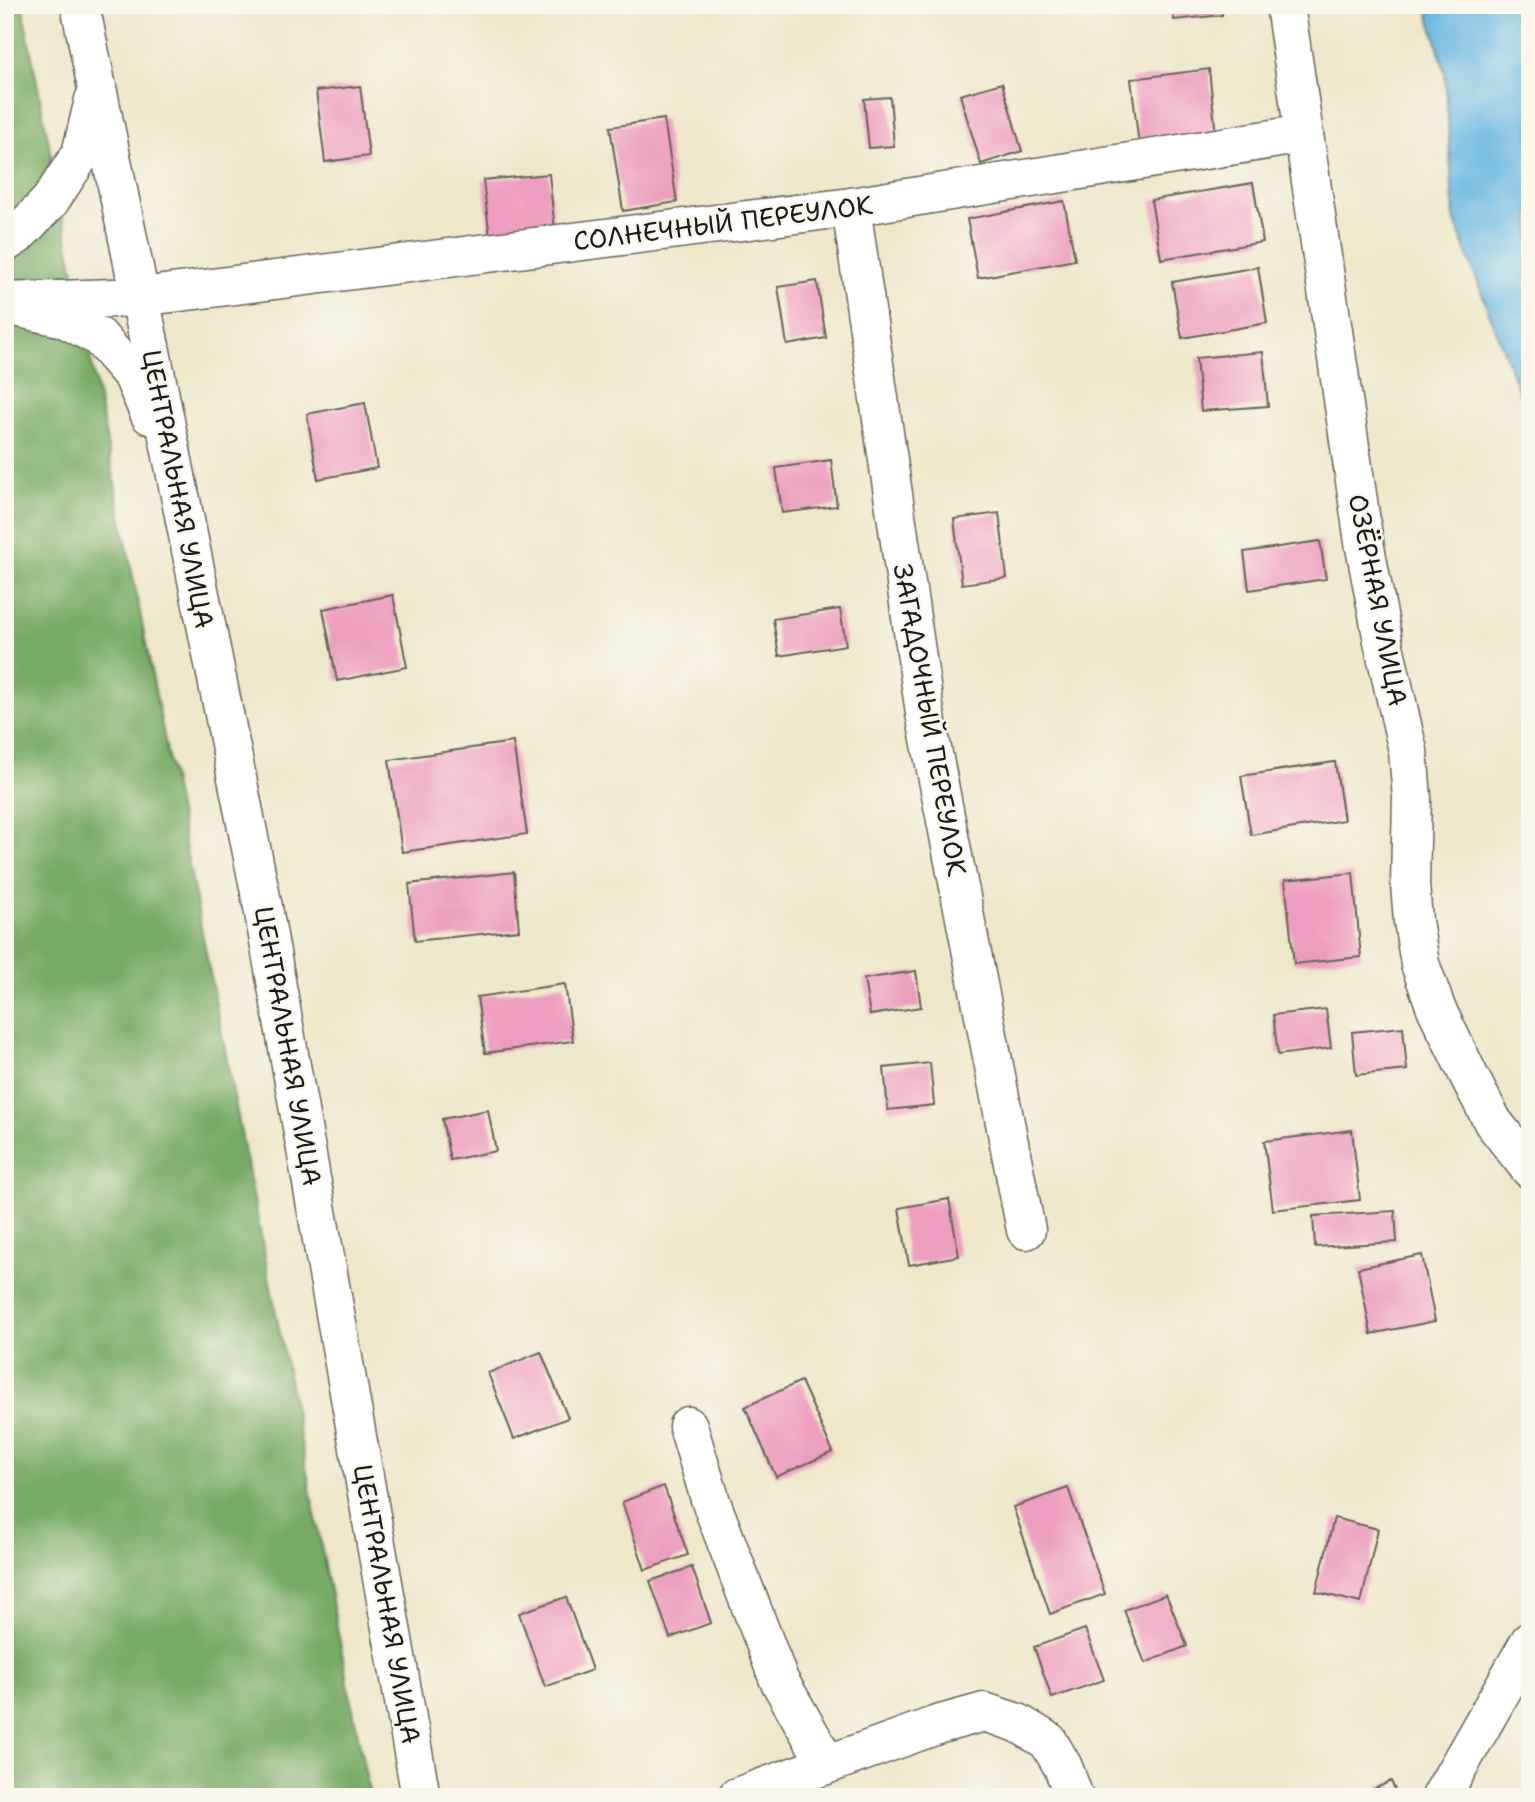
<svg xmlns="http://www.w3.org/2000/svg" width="1535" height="1802" font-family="'Shantell Sans',sans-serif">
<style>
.forest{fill:#77aa65;stroke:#4a6340;stroke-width:2}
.water{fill:#67b7e2;stroke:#426a7f;stroke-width:2}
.building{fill:#ed9dbf}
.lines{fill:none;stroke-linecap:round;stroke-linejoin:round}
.minor-casing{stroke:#666359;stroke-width:41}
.tertiary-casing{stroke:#666359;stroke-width:41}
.secondary-casing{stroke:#666359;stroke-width:41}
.minor{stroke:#fff;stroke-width:38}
.tertiary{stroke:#fff;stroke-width:38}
.secondary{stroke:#fff;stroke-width:38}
.labels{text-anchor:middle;stroke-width:5;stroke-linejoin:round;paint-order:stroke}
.street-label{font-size:26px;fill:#1c1c1c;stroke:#fbf7ec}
</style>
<rect width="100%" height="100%" fill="#fbf7ec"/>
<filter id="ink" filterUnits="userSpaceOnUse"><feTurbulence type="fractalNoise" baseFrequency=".0143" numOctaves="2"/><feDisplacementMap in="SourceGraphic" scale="14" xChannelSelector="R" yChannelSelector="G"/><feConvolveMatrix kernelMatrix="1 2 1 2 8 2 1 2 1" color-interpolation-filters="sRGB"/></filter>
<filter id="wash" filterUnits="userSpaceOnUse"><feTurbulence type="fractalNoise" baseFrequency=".00686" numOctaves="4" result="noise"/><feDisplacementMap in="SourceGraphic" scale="28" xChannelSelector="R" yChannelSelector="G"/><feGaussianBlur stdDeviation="1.57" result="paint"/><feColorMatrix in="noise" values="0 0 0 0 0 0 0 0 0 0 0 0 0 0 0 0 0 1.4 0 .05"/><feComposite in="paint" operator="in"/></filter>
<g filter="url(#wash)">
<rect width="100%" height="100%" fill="#eee7ca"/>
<!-- forest -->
<path class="forest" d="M5,5H22L370,1797H5Z"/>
<!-- water -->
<path class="water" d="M1426,5H1530V421L1454,219L1445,72Z"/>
<g id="blocks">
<!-- building -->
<g class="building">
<path d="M1172,5H1221L1222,15L1174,20Z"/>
<path d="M1209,69L1216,135L1139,145L1131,79Z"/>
<path d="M1002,83L1022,151L981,164L960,95Z"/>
<path d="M360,86L369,156L325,162L316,91Z"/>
<path d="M890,97L894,146L869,148L864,99Z"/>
<path d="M664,119L677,202L623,211L610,127Z"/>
<path d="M549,174L555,231L490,238L483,180Z"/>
<path d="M1253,183L1263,242L1161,259L1151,200Z"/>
<path d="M1064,201L1075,260L978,278L967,219Z"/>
<path d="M1258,267L1267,323L1182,338L1172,282Z"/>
<path d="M817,281L826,338L787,345L778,287Z"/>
<path d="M1263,352L1268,406L1201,411L1196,358Z"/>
<path d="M365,403L377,468L318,479L307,414Z"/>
<path d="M831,460L837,506L782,513L776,468Z"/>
<path d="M999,513L1007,578L962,584L954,519Z"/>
<path d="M1320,541L1326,579L1249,590L1244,552Z"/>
<path d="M393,595L407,667L337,681L323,609Z"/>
<path d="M840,609L846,645L779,656L773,619Z"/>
<path d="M513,742L527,834L402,852L389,760Z"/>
<path d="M1335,762L1344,820L1251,835L1241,776Z"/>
<path d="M514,872L519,930L415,941L409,884Z"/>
<path d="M1353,873L1361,957L1294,964L1285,880Z"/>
<path d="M916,971L921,1007L870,1015L864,979Z"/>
<path d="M565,984L573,1041L485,1053L477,997Z"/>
<path d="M1326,1009L1331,1048L1278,1055L1273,1015Z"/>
<path d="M1403,1027L1407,1070L1356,1075L1352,1032Z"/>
<path d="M930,1063L934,1105L888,1110L884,1068Z"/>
<path d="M488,1110L496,1151L450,1160L442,1119Z"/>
<path d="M1352,1130L1360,1200L1273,1210L1264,1141Z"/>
<path d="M949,1199L959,1256L909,1265L899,1208Z"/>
<path d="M1395,1211L1397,1242L1315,1247L1313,1216Z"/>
<path d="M1422,1255L1435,1321L1371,1334L1358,1268Z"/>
<path d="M541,1352L568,1418L514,1439L488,1373Z"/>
<path d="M801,1381L833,1452L776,1477L745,1407Z"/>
<path d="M664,1486L688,1555L645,1570L622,1502Z"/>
<path d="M1068,1488L1105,1594L1050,1614L1013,1507Z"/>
<path d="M1334,1518L1378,1529L1361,1603L1316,1592Z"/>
<path d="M692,1567L711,1623L670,1638L650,1581Z"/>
<path d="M1166,1594L1187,1646L1145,1663L1124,1610Z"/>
<path d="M566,1597L592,1670L545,1687L519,1613Z"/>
<path d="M1085,1629L1104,1680L1052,1698L1034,1647Z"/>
<path d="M1391,1781L1398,1797H1357Z"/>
</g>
</g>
</g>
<g filter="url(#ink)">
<use href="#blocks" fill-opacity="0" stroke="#666359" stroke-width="2"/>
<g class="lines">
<!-- minor casing -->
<g class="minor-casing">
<g id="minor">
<path d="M1285,5L1364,542L1384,646L1408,751L1412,797L1410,884L1413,921L1420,964L1436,1008L1470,1078L1493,1122L1530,1169"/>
<path d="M851,207L925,713L1026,1230"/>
<path d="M140,297L851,207L1304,134"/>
<path d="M688,1426L711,1502L779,1680L827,1764"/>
<path d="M737,1797L937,1725L984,1712L1018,1723L1048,1741L1063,1767L1074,1797"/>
<path d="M1441,1797L1530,1641"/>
</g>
</g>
<!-- tertiary casing -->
<g class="tertiary-casing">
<g id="tertiary">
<path d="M140,297L262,902L421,1797"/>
<path d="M15,307L64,318L99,337L133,376L150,415"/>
</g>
</g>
<!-- secondary casing -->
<g class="secondary-casing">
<g id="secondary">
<path d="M5,243L16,236L50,201L81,154L94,100"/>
<path d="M5,302L140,297L80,5"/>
</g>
</g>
<!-- minor -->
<use href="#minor" class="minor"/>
<!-- tertiary -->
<use href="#tertiary" class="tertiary"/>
<!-- secondary -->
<use href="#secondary" class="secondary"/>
</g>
</g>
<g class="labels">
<!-- street labels -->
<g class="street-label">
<text transform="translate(723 223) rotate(-7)" y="9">СОЛНЕЧНЫЙ ПЕРЕУЛОК</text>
<text transform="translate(178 489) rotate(79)" y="9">ЦЕНТРАЛЬНАЯ УЛИЦА</text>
<text transform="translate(1378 600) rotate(79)" y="9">ОЗЁРНАЯ УЛИЦА</text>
<text transform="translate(930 720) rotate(80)" y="9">ЗАГАДОЧНЫЙ ПЕРЕУЛОК</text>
<text transform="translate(288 1046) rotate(80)" y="9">ЦЕНТРАЛЬНАЯ УЛИЦА</text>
<text transform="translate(387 1604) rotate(80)" y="9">ЦЕНТРАЛЬНАЯ УЛИЦА</text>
</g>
</g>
<!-- margin -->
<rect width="1535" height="1802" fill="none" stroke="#fbf7ec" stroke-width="28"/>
</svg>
